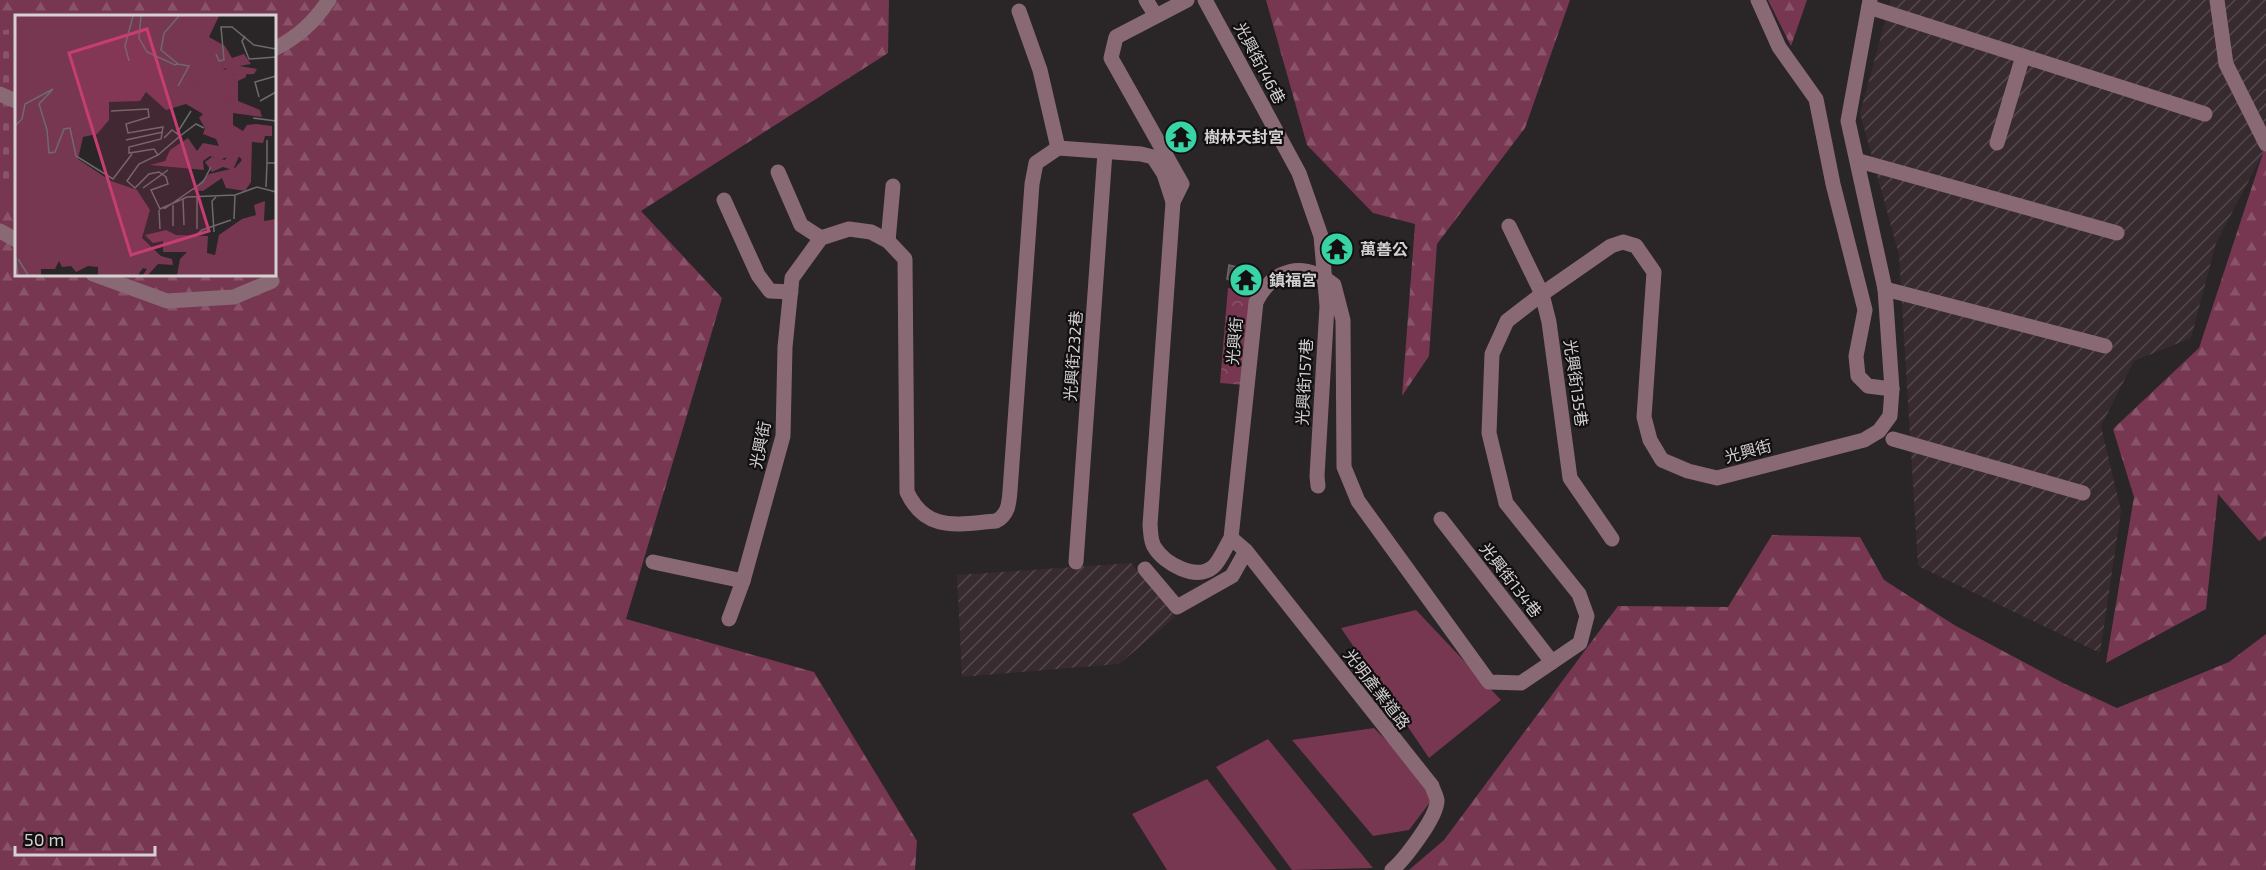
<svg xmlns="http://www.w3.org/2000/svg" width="2266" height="870" font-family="'Exo 2','Noto Sans TC',sans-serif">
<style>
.industrial{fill:url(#industrial-furrows)}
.green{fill:#773751}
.forest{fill:url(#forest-firs);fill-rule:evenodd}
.cemetery{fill:url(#cemetery-stones)}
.park{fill:url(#park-crowns)}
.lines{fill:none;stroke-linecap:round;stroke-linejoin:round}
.minor{stroke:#896974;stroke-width:15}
.wall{fill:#424645}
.shaded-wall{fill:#323332}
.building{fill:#525554;stroke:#666968;stroke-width:1.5}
.labels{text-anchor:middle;stroke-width:4.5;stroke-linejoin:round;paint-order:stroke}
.street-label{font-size:16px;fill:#d5d1d2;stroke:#110f10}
.poi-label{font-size:16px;font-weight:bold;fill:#d5d1d2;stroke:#110f10;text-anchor:start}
.inset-road{fill:none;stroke:#6e6a6b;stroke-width:1.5}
.view{fill:#c63d73;fill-opacity:0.15;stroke:#c63d73;stroke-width:3}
.inset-edge{fill:none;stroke:#d5d1d2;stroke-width:3}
</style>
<defs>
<pattern id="industrial-furrows" width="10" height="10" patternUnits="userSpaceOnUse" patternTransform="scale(1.5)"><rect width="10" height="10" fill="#372b2f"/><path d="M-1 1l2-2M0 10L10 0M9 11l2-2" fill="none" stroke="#53494c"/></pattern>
<pattern id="forest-firs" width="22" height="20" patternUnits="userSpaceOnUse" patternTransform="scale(1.5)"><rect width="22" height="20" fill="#773751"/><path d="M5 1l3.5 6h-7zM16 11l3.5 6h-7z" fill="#895369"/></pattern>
<pattern id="cemetery-stones" width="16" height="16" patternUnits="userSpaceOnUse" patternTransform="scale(1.5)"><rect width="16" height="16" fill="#773751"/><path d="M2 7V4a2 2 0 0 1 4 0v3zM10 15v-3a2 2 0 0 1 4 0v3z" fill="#895369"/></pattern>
<pattern id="park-crowns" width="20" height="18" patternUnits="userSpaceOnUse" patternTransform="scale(1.5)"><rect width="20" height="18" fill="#773751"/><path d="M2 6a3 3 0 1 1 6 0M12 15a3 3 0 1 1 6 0" fill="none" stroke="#895369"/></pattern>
</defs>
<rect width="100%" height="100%" fill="#2a2527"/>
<!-- industrial -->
<g class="industrial">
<path d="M1891,0H2266V148L2216,243L2191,338L2134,361L2101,426L2121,511L2100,653L1918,566L1899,255L1860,113Z"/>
<path d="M1131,563L1175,617L1119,664L962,677L957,575Z"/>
</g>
<!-- green -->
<g class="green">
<path d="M1416,610L1501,700L1429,758L1341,628Z"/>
<path d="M1374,728L1422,777L1431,801L1409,830L1373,836L1292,740Z"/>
<path d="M1268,739L1373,868L1292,870L1216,767Z"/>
<path d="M1207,779L1277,870H1167L1132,814Z"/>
</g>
<!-- forest -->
<g class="forest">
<path d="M0,0H889L888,53L641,211L722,298L626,619L814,672L917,841L915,870H0ZM16,16H274V274H16Z"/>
<path d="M1266,0H1570L1525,128L1437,244L1429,356L1402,396L1415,224L1373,213L1307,145Z"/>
<path d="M1768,0H1807L1791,46Z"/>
<path d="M2266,144V536L2259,541L2218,494L2206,609L2106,663L2134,497L2113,429L2199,348Z"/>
<path d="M1772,535L1860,537L1884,580L1956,626L2063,683L2117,708L2229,662L2266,634V870H1409L1444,840L1618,606L1728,607Z"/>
</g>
<!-- cemetery -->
<path class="cemetery" d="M16,28V193L0,191V31Z"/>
<!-- park -->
<path class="park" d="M1228,288L1250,293L1244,385L1220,383Z"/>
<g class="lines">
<!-- minor -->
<g class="minor">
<path d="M1146,0L1156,16"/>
<path d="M1205,0L1299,173L1321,236L1327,306L1317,476L1318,486"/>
<path d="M1758,0L1779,47L1816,99L1833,184L1865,310L1856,356L1858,376L1868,386L1892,389"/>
<path d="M2217,0L2226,64L2266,144"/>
<path d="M1869,7L2205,114"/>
<path d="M1019,11L1040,70L1058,148"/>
<path d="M274,49C298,37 314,22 329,0"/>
<path d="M0,94L16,101"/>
<path d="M1997,143L2023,56"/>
<path d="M1859,161L2117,233"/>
<path d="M778,172L801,225L821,238"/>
<path d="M724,200L758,275L770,291L791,292"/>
<path d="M1173,202L1182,184L1111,58L1116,37L1187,0"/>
<path d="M1509,226L1542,294L1549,322L1570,478L1612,539"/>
<path d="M0,231L16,240"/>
<path d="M888,241L893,186"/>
<path d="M93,274L167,301L234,297L272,281"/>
<path d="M1885,289L2105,346"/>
<path d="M1893,439L2083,493"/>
<path d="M1441,519L1552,662"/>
<path d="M1231,538L1246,551L1432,786C1433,790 1436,795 1437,800C1438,816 1404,860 1392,870"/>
<path d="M653,562L743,581"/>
<path d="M1076,562L1105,152"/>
<path d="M1145,569L1177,607L1232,576L1246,551"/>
<path d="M729,619L743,581L783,436L785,347L792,278L821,238L849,229L871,232L888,241L905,259L907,492C926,533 958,524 996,521C1008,515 1009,504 1010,491L1032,184L1036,163L1058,148L1141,154L1153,157L1164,174L1173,202L1150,525C1151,533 1150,541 1155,548C1165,564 1196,581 1213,567C1220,561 1226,546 1231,538L1256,302C1273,269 1302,260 1334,285L1343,320L1344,467L1358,501L1489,682L1521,683L1580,643L1587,616L1579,594L1506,503L1489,433L1492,354L1507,321L1542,294L1611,246L1623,242L1636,246L1654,272L1644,417L1650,440L1662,460L1688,471L1717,478L1864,440L1879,431L1890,416L1892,389L1885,289L1848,121L1870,0"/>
</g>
</g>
<!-- wall -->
<path class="wall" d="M1263,276L1253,289L1229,282L1227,279Z"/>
<!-- shaded-wall -->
<path class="shaded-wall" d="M1260,273L1263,276L1253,289L1250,285Z"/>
<!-- building -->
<path class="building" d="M1229,265L1260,273L1250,285L1227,279Z"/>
<!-- icons -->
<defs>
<g id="temple-disc" transform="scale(1.725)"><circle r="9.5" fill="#38d4a6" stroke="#110f10"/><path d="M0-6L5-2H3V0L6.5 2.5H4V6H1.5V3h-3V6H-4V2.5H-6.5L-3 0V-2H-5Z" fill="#111"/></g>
</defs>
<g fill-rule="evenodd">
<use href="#temple-disc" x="1181" y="137"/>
<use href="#temple-disc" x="1337" y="249"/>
<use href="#temple-disc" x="1246" y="280"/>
</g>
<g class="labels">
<!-- street labels -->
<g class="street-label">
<text transform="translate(1260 63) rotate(62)" y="6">光興街146巷</text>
<text transform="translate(1234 341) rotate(-85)" y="6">光興街</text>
<text transform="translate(1073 356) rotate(-86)" y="6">光興街232巷</text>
<text transform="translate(1304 382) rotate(-87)" y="6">光興街157巷</text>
<text transform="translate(1576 383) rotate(82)" y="6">光興街135巷</text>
<text transform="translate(760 445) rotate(-79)" y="6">光興街</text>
<text transform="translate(1748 451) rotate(-15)" y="6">光興街</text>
<text transform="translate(1511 580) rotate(52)" y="6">光興街134巷</text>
<text transform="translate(1377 689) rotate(52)" y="6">光明產業道路</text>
</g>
<!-- poi labels -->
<g class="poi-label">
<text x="1204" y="143">樹林天封宮</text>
<text x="1360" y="255">萬善公</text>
<text x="1269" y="286">鎮福宮</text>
</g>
</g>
<!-- overview -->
<g transform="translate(15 15)">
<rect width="261" height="261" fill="#2a2527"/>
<path d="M215,135L225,139L218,155L208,152L197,157L190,147L197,142L210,145Z" fill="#773751"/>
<path d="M0,1H204L194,22L210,31L217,43L229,39L236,49L208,54L218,60L231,57V62L223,66V86L245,95L247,102L218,98V110L228,116L232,110L241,109L257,111V121H250L248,128L237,127L236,167L230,176L211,173L207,163L188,176L177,175L194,159L220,153L227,145L221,138L205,145L195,141L188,146L189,155L135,150L150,146L155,135L173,123L182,136L188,128L204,131L201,124L188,119L190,113L184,103L188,99L171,89L151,95L131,77L125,86L94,87V105L82,119L68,122L63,144L96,166L122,175L135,195L127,223L146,241L157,244L158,250L143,249L133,260H128L132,254L128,253L123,260H83V252L73,251L61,257L56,251L47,252L44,246L40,254H26V260H0ZM250,186L249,206L261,204V260H162L165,244L172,237H148V226L138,228L130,220L151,215L161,220L193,221L192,238L200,240L204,220L227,204L241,200L239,190Z" fill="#773751"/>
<path d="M117,12H128L132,20L128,34L117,30ZM218,50L242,54L239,59L214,60L209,55ZM157,60L177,64L191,82L203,77L221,89L211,88L204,95L185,87L179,76L154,79L148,66Z" fill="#773751"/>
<path class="inset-road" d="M126,1L124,23L132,37L160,50L163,49L146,35L149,18L164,1M230,21L227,26L234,44L261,42M201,39L204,46L209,45L206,12H217L239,30L261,34M114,46L110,31L118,1M163,71L174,51L163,49M244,82L240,67L261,61M245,86L261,77M96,96L133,94L134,102L111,109L113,118L148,112L146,124L114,132V138L139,134L143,140L124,149L112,166L120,173L134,159L144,157L151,162L153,169L136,175L145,194L172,182L220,180L242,172L261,177M238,103L261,106M0,111L7,104L10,89L38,74L24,89L32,115L34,138L40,137L49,114L55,113L61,141L98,164L117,139M162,118L176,96M165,121L181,109L189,113M111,125L148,117M143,140L165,121L157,115L149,123M252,148V125M251,172L252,148H261M128,173L153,155M168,184L169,210M158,190V211M149,194L188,167L196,152M144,195L145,214M219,204L220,180M182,214V181M199,217L197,186L201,182M179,222L187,215L216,205M0,235L3,260M3,244L13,260"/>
<path class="view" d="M132,14L194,216L116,240L54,38Z"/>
<rect width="261" height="261" class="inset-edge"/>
</g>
<!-- scale -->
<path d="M15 846v9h140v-9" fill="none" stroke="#d5d1d2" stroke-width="3"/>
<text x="24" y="846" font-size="18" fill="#d5d1d2" stroke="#110f10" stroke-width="4.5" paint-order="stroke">50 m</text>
</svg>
